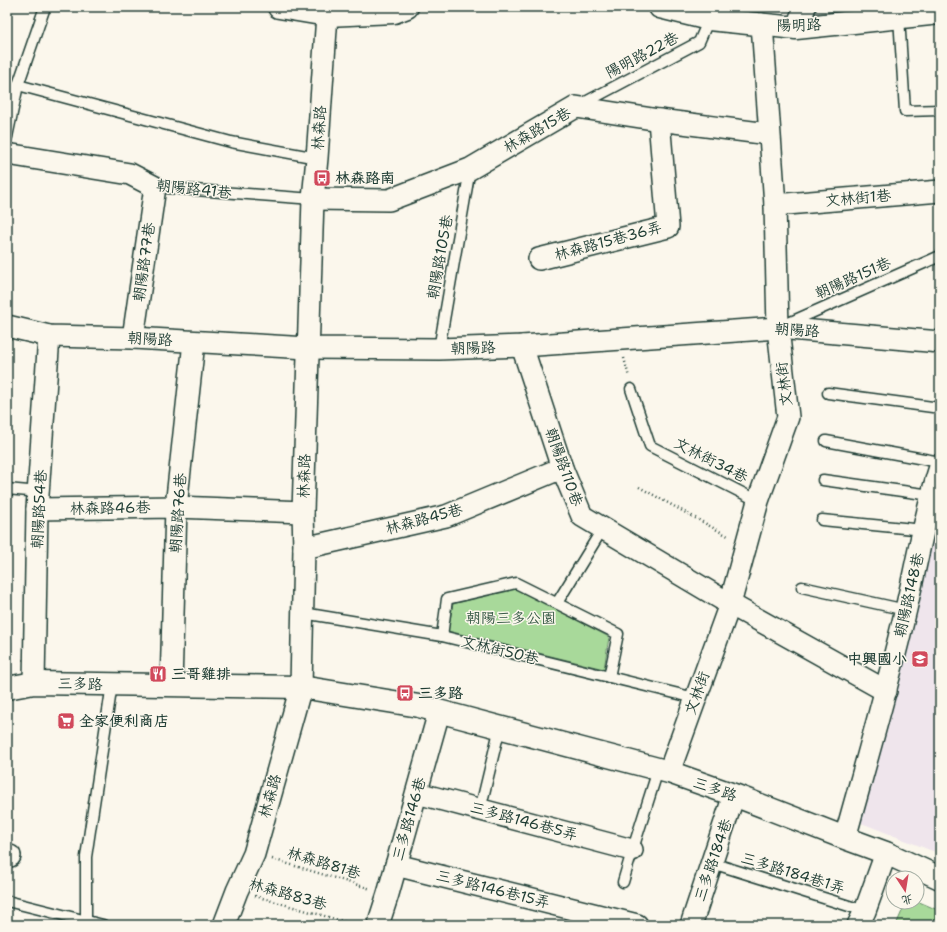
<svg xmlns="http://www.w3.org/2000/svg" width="947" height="932" font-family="'Shantell Sans','LXGW WenKai TC',sans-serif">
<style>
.built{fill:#efe5ec}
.park{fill:#a8d99a;stroke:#648b67}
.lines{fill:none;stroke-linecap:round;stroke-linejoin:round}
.service-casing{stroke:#1f3d34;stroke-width:13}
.minor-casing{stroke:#1f3d34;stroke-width:24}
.tertiary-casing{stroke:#1f3d34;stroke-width:25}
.secondary-casing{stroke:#1f3d34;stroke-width:25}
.path{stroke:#1f3d34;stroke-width:2.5;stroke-dasharray:1 3;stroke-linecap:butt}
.service{stroke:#fbf7ec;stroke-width:10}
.minor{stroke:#fbf7ec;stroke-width:21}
.tertiary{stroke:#fbf7ec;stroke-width:22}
.secondary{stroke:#fbf7ec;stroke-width:22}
.labels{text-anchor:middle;stroke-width:3;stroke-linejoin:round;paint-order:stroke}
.street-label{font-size:15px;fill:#1f3d34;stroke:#fbf7ec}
.poi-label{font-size:15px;font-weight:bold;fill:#1f3d34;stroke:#fbf7ec;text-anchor:start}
.park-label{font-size:15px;fill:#3a5c48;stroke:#fbf7ec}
</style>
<rect width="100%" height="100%" fill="#fbf7ec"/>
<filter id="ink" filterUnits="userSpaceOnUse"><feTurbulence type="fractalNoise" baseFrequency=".025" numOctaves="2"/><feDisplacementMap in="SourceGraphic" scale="8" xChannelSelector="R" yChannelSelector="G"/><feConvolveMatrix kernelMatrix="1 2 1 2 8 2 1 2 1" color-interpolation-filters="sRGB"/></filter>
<g filter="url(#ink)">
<!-- built -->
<path class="built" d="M940,497V854L859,822Z"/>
<!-- park -->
<g class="park">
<path d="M515,588L609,637L604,669L448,631L453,604Z"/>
<path d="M917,901L940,911V925H896L906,902Z"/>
</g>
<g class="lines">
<!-- service casing -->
<g class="service-casing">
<g id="service">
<path d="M899,17L905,111L940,110"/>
<path d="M18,85L231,142L317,158"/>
<path d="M580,105L699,42L709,19"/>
<path d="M7,137L18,85L45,7"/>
<path d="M155,187L313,199"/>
<path d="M784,325L940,256"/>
<path d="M439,349L470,169"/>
<path d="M631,389L650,446L758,501"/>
<path d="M828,393L940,408"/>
<path d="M826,441L940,462"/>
<path d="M823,480L931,495"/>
<path d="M7,489L39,492"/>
<path d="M822,520L924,530"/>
<path d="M802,587L906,610"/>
<path d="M557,603L603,528"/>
<path d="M303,613L442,636L695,698"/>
<path d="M442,636L447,599L516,583L618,634L609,677"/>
<path d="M480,810L500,727"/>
<path d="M712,863L865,911"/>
<path d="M623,882L631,855L658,770"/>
<path d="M7,901L103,925"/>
<path d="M86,925V857L112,684"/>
</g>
</g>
<!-- minor casing -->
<g class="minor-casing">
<g id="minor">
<path d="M796,28L805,7"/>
<path d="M7,154L130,174L155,187L133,338"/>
<path d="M313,199L389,200L470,169L576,107L659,120L769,134"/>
<path d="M775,205L940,191"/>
<path d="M539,259L668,227L659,120"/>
<path d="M7,326L49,336L133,338L308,348L439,349L522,346L778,328L940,342"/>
<path d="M522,346L562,468L582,516L730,604L886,691"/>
<path d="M37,509L176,507L303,512"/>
<path d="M304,548L446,516L562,468"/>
<path d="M34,683L37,509L49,336"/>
<path d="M171,685L176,507L194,342"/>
<path d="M669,772L730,604L758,501L788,417L778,328L775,205L762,24"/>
<path d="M417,793L632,850"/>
<path d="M845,838C866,762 888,686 906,609C917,562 925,513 940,467"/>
<path d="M7,856H10"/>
<path d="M396,865L637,925"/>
<path d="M224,925L237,891L254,854L301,687L304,548L303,512L313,199L317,158L327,15L334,7"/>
<path d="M378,925L388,894L439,712"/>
<path d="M691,925L734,795"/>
<path d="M858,925L865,911L886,853"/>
</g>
</g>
<!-- tertiary casing -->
<g class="tertiary-casing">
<g id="tertiary">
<path d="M660,7L709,19L796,28L940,13"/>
<path d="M7,688L34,683L301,687L419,706L669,772L734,795L845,838L886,853L940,878"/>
</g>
</g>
<!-- secondary casing -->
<g class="secondary-casing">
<path id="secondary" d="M279,7L327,15L394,12L407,7"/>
</g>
<!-- path -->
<g class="path">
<path d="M624,358L629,377"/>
<path d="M639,487L728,536"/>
<path d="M272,859L371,889"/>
<path d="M255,896L356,925"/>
</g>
<!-- service -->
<use href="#service" class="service"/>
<!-- minor -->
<use href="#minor" class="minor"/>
<!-- tertiary -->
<use href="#tertiary" class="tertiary"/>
<!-- secondary -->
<use href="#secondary" class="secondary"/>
</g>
</g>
<!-- icons -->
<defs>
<g id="bus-square" transform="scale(0.9)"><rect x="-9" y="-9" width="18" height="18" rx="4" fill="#d1495b" stroke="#fbf7ec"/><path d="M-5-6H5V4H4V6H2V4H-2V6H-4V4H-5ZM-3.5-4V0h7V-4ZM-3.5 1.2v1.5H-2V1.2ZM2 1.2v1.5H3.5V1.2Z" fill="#fff"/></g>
<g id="school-square" transform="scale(0.9)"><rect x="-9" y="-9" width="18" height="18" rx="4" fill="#d1495b" stroke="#fbf7ec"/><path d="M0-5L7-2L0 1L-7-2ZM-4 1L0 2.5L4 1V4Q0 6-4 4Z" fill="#fff"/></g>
<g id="restaurant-square" transform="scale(0.9)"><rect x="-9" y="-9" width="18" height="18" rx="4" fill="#d1495b" stroke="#fbf7ec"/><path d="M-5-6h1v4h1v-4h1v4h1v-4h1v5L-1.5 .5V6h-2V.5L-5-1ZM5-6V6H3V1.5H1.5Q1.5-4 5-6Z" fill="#fff"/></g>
<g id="supermarket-square" transform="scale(0.9)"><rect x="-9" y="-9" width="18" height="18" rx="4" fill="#d1495b" stroke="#fbf7ec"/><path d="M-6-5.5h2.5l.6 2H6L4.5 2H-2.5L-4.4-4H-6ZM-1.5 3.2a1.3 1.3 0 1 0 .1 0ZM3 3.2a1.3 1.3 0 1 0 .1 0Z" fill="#fff"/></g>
</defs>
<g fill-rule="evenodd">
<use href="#bus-square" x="322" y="178"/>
<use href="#school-square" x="920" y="659"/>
<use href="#restaurant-square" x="158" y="674"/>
<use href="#bus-square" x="405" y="693"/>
<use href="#supermarket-square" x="66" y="721"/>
</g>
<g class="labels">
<!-- street labels -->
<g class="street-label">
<text transform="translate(799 25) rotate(-1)" y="5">陽明路</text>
<text transform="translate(642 55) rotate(-28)" y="5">陽明路22巷</text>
<text transform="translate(319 128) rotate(-86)" y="5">林森路</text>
<text transform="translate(537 130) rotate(-30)" y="5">林森路15巷</text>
<text transform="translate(194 189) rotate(6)" y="5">朝陽路41巷</text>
<text transform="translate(858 198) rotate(-5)" y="5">文林街1巷</text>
<text transform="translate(608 241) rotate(-15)" y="5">林森路15巷36弄</text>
<text transform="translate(440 257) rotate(-80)" y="5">朝陽路105巷</text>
<text transform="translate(144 262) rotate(-82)" y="5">朝陽路77巷</text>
<text transform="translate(853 278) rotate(-24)" y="5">朝陽路151巷</text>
<text transform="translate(797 330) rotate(4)" y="5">朝陽路</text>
<text transform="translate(150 339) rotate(3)" y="5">朝陽路</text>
<text transform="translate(473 348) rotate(-2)" y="5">朝陽路</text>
<text transform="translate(784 384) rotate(-97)" y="5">文林街</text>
<text transform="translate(711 460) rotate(27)" y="5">文林街34巷</text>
<text transform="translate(564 467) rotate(70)" y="5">朝陽路110巷</text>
<text transform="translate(304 476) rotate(-88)" y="5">林森路</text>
<text transform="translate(110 508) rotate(-1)" y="5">林森路46巷</text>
<text transform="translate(39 509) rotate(-87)" y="5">朝陽路54巷</text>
<text transform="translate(178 513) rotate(-86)" y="5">朝陽路76巷</text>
<text transform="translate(424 519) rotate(-15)" y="5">林森路45巷</text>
<text transform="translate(909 595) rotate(-77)" y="5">朝陽路148巷</text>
<text transform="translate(500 650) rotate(14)" y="5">文林街50巷</text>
<text transform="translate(80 684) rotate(1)" y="5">三多路</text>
<text transform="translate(697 693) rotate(-70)" y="5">文林街</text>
<text transform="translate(715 789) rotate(19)" y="5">三多路</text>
<text transform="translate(270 796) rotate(-74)" y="5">林森路</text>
<text transform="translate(409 819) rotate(-74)" y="5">三多路146巷</text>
<text transform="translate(524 821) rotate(15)" y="5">三多路146巷5弄</text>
<text transform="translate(713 860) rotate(-71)" y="5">三多路184巷</text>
<text transform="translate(324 863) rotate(17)" y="5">林森路81巷</text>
<text transform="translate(793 873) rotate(17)" y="5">三多路184巷1弄</text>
<text transform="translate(493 889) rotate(14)" y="5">三多路146巷15弄</text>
<text transform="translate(288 894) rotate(16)" y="5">林森路83巷</text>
</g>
<!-- poi labels -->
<g class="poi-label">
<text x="335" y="183">林森路南</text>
<text x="907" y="664" text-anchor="end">中興國小</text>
<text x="171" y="679">三哥雞排</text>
<text x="418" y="698">三多路</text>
<text x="79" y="726">全家便利商店</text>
</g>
<!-- park labels -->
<g class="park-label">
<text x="511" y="623">朝陽三多公園</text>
</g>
</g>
<!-- margin -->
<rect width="947" height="932" fill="none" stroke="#fbf7ec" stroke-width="24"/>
<rect x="12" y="12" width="923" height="908" fill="none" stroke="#1f3d34" stroke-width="1.5" filter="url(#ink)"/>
<!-- north arrow -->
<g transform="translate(905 890) rotate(168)"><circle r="19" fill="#fbf7ec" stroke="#a3ada2"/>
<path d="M0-3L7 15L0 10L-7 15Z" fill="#d1495b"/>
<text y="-6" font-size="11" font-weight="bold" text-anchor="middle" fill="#1f3d34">北</text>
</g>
</svg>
